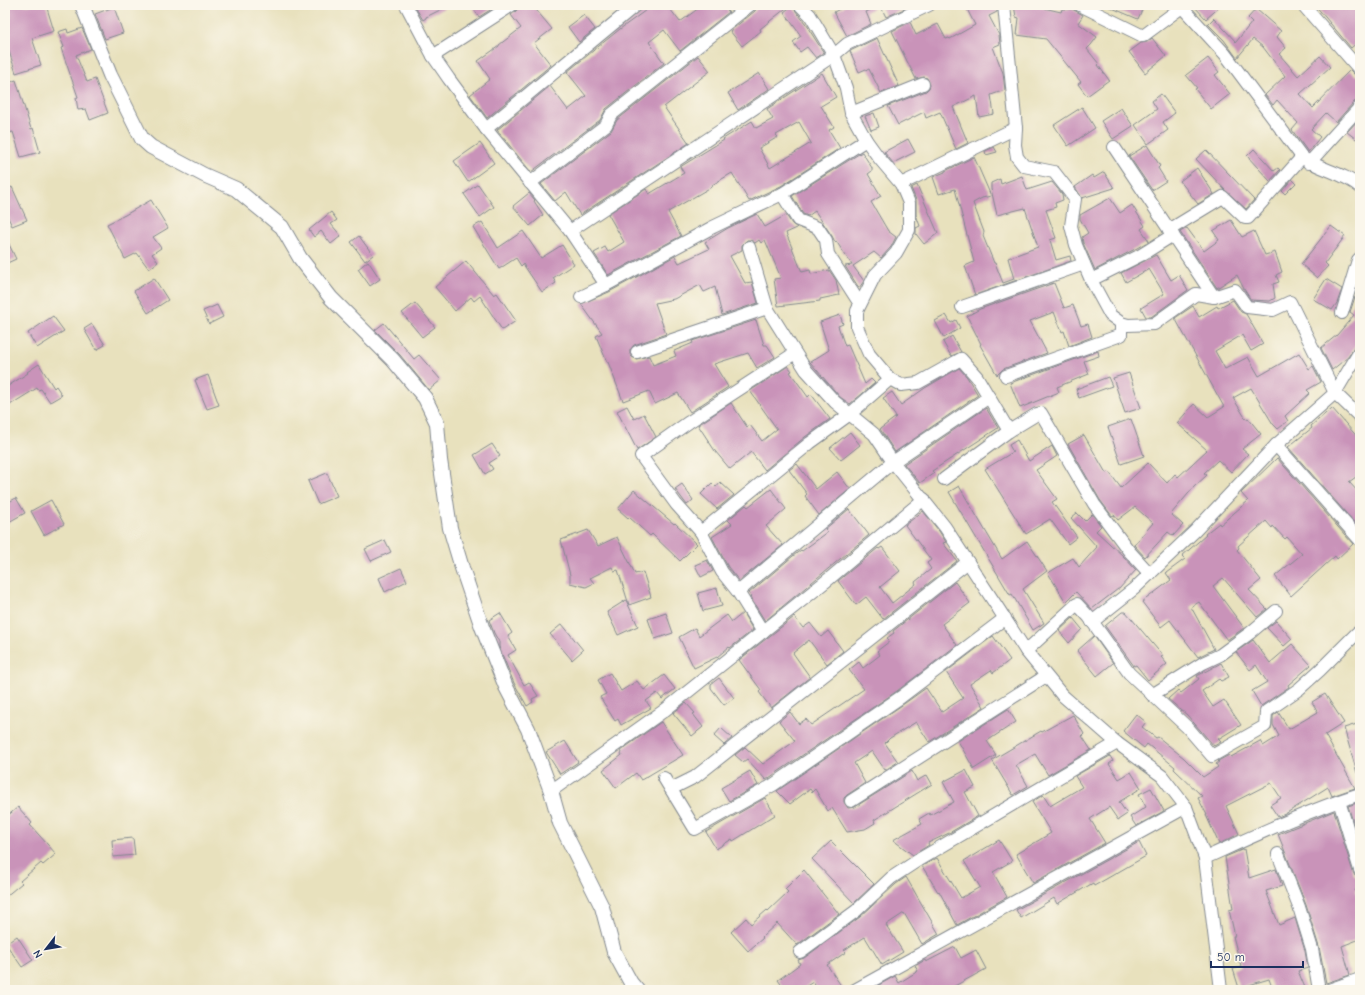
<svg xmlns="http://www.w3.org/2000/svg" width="1365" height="995" font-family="'Comic Neue',sans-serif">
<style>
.building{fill:#c993b9;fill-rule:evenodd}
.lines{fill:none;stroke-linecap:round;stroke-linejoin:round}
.minor-casing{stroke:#82888e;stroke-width:14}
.tertiary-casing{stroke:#82888e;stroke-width:16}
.minor{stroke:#fff;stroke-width:12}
.tertiary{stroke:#fff;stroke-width:14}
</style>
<rect width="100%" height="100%" fill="#fbf7ec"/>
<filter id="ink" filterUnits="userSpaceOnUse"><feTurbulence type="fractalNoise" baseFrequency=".025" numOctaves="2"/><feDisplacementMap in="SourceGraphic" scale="8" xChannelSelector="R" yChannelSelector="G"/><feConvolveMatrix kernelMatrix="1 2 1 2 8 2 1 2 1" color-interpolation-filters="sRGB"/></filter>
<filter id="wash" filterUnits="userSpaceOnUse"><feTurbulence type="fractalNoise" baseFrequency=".012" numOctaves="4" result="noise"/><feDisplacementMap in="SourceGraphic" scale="16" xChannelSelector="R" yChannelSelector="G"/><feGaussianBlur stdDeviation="0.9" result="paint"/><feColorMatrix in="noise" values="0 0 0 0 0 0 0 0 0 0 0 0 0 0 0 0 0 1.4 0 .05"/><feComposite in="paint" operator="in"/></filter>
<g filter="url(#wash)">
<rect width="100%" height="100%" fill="#e8e1bd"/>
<g id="blocks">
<!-- building -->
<g class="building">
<path d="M5,5H46L54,31L32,38L41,65L16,73L5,39Z"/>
<path d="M414,5H450L426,17V18L423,20Z"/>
<path d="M471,5H498L479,17Z"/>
<path d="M521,5H532L552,29L534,43L551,65L487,118L470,95L490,79L478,61L499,46V45L521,28L511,15L516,11Z"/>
<path d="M653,5H667L680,22L703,5H723L729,12L680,51L664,30L649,42L664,63L606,109L600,120L531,172L497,130L550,86L568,110L586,96L567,72L620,29Z"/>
<path d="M757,5H790L760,29L761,31L742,46L730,31L755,11Z"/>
<path d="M847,5H902L904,9L886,17L880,5L866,12L871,24L847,36L834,12Z"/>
<path d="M965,5H997V12L989,16L999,35L1000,44L993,47L1003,73L1005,90L991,95L994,114L979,117L976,96L953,107L968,143L956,149L940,112L926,118L924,112L898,125L888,106L926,91L929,88L930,85L927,78L924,77L916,79L892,31L910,22L916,35L938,24L946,39L949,38L950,39L975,25Z"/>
<path d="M1014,5H1031L1061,12L1062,9H1072L1083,15L1078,23L1097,37L1091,45L1087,49L1099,64L1098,65L1109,80L1087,96L1078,84L1081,82L1046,39L1017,35L1019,18L1016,17Z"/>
<path d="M1105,5H1144L1138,19Z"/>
<path d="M1193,5H1222L1206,19Z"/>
<path d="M1315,5H1360V40L1351,48Z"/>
<path d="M792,6L809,28H808L824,53L816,58L807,47L800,52L793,42L801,36L784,12Z"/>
<path d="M114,7L123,33L105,39L95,14Z"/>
<path d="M1256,9L1281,31L1277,37L1286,48L1279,54L1298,76L1320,56L1330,67L1300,94L1313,108L1350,70L1355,75L1360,77V100L1354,102L1336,122L1326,113L1311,129L1320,137L1308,152L1292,130L1298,123L1277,100L1273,105L1265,95L1285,76L1263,47L1253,39L1237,58L1224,40L1208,24L1214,18L1236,42L1252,22L1248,18Z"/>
<path d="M584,15L595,29L579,42L568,27Z"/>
<path d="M82,28L91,49L76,55L87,82L95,79L108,113L90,120L86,109L78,110L76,98L78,97L61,48L64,47L58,32L67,29L68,33Z"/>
<path d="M877,38L899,86L881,93L869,69L867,70L866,69L859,72L850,51Z"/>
<path d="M1152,38L1166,56L1145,73L1129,52L1141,43L1147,42Z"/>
<path d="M698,56L710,71L664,107L689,143L580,215L566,192L555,201L541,184L611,131L617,120Z"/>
<path d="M1208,58L1219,72L1215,75L1230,94L1211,109L1195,89L1197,88L1186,75Z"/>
<path d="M759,73L769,89L738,110L728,93Z"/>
<path d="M822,73L836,97L821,106L834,127L829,130L840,148L781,186L749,201L732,173L712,185L713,186L668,212L681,236L608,275L594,253L605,247L608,252L624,242L608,214L646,189L649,194L684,173L680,167L724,140L723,139L752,121L756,128L773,119L767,109ZM799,122L811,143L770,168L759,148L778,137L776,135Z"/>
<path d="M16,80L31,129L33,128L40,152L21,157L13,132L8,133L5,123V84Z"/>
<path d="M1161,94L1175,113L1163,122L1168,130L1148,144L1135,125L1157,109L1152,101Z"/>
<path d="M1082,107L1095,128L1068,146L1054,125Z"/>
<path d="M1121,108L1133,126L1113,139L1101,121Z"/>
<path d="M874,113L879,127L871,130L865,116Z"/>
<path d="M1360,118V142L1347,132Z"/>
<path d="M908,139L915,152L893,163L884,152Z"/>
<path d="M480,143L494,163L468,182L454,161Z"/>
<path d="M1147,145L1160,166L1158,168L1166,181L1152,190L1129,156Z"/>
<path d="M994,147L997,152L986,155L985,151Z"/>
<path d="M1254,149L1274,171L1278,168L1280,170L1270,181L1247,156Z"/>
<path d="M1206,150L1254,200L1246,209L1225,190L1196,159Z"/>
<path d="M862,152L872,168V171L868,174L881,196L871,202L888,231L896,237L891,247L881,258L874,252L853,266L864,281L859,288L845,266L852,265L836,241L835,242L832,236L815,211L808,216L803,214L792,196Z"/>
<path d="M974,157L991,196L982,198L973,203L984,232L983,236L994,263H995L1003,283L1014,279L1008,258L1038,247L1025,208L997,215L991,189V183L1000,179L1001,184L1022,176L1027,190L1052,182L1062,194L1063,200L1055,203L1056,207L1046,210L1056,238L1050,240L1056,260L1070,256L1071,261L975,295L965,266L974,262L955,189L939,194L933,177L945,172V171Z"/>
<path d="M1197,168L1214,194L1198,204L1180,181Z"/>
<path d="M1104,172L1114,188L1082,198L1075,187L1092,175L1094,178Z"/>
<path d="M1292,179L1296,183L1285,194L1282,191Z"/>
<path d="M478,184L494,207L480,217L464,194Z"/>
<path d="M917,185L938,233L924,244L916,234V228L920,226L916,215V200L911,188Z"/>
<path d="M12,187L27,220L12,226L5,211V190Z"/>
<path d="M529,193L535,200L534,201L543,215L530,226L513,206Z"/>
<path d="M1110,198L1120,213L1132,205L1145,226L1141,229L1149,241L1137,248L1095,270L1083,243L1082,237L1088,233L1080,219V215Z"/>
<path d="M151,200L168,228L153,237L161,248L152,254L158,262L149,269L137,253L125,259L107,224L125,215Z"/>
<path d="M331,212L337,220L331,224L341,236L331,244L321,231L314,237L309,230Z"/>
<path d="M757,214L765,227L786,215L792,224L797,228L786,233L802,272L810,270L811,274L829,270L836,280L839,295L820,299V301L778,306L774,279L781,278L765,240L761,243L759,240L755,243L751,240H747L742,245V250L730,256L745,283L752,282L758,303L722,315L715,287L704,292L700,285L674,299L655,303L666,334L634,345L630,350V354L632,357L636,359L649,356L653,365L676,356L674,351L693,343L692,341L756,320L764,345H767L775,357L757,368L748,353L714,364L728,387L690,412L678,393L655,404L649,391L623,401L608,362H607L596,336L602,333L581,304L609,292L675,256L679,263L709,249L705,242L728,228Z"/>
<path d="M1231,220L1242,237L1254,231L1265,255L1275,252L1282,272L1276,275L1279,282L1273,284L1275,298L1270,301L1251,300L1244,289L1237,275L1217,288L1180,232L1187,228L1204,251L1219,240L1213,231Z"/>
<path d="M482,222L498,248L523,231L541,258L562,245L574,264L553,278L556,283L542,292L523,264L521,266L516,258L499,269L473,227Z"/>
<path d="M1331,226L1345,236L1325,263L1328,266L1317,278L1301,264Z"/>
<path d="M5,236L16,259L5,264Z"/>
<path d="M359,236L373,255L365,261L351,242Z"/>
<path d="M1156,255L1171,280L1179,275L1188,290L1151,317H1146L1141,308L1164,294L1160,287L1149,269L1126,282L1121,273Z"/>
<path d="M368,261L380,279L370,286L358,269Z"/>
<path d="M466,261L494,295L497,293L516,321L502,330L480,296L474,301L471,297L455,311L435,287Z"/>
<path d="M154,278L168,300L148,313L134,291Z"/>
<path d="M1326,279L1342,289L1337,303L1332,310L1313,299Z"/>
<path d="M1054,283L1064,308L1073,305L1081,326L1088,324L1092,337L1069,346L1064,331L1062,332L1054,312L1030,321L1047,353L1003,369L997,375L980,345L981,344L967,316L980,309Z"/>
<path d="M1355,297L1360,300V343L1356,345L1348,357L1332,370L1321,348L1337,335L1354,315L1350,312Z"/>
<path d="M1233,300L1241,312L1246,314L1263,344L1251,351L1242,335L1215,351L1225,369L1248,357L1259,376L1299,353L1309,369L1313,366L1321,382L1307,390L1310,393L1285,416L1288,421L1278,429L1273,424L1251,388L1233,398L1246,419L1248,418L1261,434L1242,449L1248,454L1231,472L1218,460L1204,473L1207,475L1194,487L1171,514L1183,525L1173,536L1168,532L1145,557L1134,545L1153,523L1135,507L1118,520L1114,515L1112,516L1100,500L1068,444L1084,435L1106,473L1109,472L1121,488L1148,463L1167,483L1175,474L1178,477L1207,450L1177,423L1194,404L1208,417L1224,407L1175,318L1193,306L1199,317L1217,306L1218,308Z"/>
<path d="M415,303L435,327L422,337L402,313Z"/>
<path d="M217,305L223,317L209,324L203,311Z"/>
<path d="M840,315L843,324L838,326L845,346L848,345L865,384L871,379L875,383L850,404L840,397L810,362L829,350L820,322Z"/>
<path d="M946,315L951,323L956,320L960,328L944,338L935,321Z"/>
<path d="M53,316L64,331L37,348L28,333Z"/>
<path d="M384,323L414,359L419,355L441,380L429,390L400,355L375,330Z"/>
<path d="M92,324L105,345L96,350L84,329Z"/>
<path d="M952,336L961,352L951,356L943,342Z"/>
<path d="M1098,351L1099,356L1084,361L1089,374L1057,387L1059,392L1020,408L1010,383Z"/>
<path d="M39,364L54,388L56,386L62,395L50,402L41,389L38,390L37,388L5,408V388L28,373L27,372Z"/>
<path d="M788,366L792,371L790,372L808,397L811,394L830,419L805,437L765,470L751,452L730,469L715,451L698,425L731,403L747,427L750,425L762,441L777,429L750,391Z"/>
<path d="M959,368L967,377L978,395L895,452L880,429L896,417L883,398L892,392L901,405L925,388Z"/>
<path d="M1129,373L1141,408L1125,413L1113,378Z"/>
<path d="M208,375L219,405L207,409L195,380Z"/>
<path d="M1108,377L1112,386L1079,398L1076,389Z"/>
<path d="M627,406L634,419L644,414L656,437L637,450L617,411Z"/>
<path d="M986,408L998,428L932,471L934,473L920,483L904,464Z"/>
<path d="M1332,408L1360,440V474L1349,482L1360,494V529L1288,447L1312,428L1311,426Z"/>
<path d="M1131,419L1144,456L1121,464L1108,427Z"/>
<path d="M850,432L860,445L841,460L830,448Z"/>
<path d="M1017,440L1029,461L1052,446L1057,456L1036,470L1057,499L1052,502L1077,537L1068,544L1050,519L1026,534L985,469L1013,452L1009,445Z"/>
<path d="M492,444L500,456L489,463L493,469L485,474L474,455Z"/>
<path d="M1277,458L1353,544L1337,559L1335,556L1291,596L1275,576L1302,554L1287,537L1285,539L1273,526L1272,528L1266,521L1238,546L1239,548L1237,550L1261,580L1249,590L1267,609L1257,617L1223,578L1213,586L1244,628L1227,640L1199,602L1191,607L1214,649L1198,657L1170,620L1161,627L1142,602L1171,580L1166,573L1185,559L1182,556L1206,535L1205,534L1219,523L1220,525L1248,501L1241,493Z"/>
<path d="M797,464L816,489L837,472L850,489L819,515L805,496L807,494L789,470Z"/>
<path d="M327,473L337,496L318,504L308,481Z"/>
<path d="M720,482L734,495L717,509L701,494L712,483L716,487Z"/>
<path d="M682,484L693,500L687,505L675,489Z"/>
<path d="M959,486L1002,559L1027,541L1047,571L1023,589L1044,623L1033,630L1012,594L1010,595L949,492Z"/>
<path d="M771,489L786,509L766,526L783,545L739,581L728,567L712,537L732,524L728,520L746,505L748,507Z"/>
<path d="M634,490L674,524L675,523L697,544L680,561L652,534L650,536L629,517L628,518L618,509Z"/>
<path d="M16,498L25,513L5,524V504Z"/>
<path d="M51,500L64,524L44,535L31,511Z"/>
<path d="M849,509L869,535L765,621L750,597L751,596L749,593L793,556L801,550L802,551L828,532L825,529Z"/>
<path d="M923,511L939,531L946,542L943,543L957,561L883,619L866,597L856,605L838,581L878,548L879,549L882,547L900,571L880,587L892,603L916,584L915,582L931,569L927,563L931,560L905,525Z"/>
<path d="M1077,513L1085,521L1092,514L1101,526L1096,531L1123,556L1136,570L1119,589H1118L1092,609L1076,592L1066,602L1048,573L1073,558L1079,567L1097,547L1071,518Z"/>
<path d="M588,530L598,546L617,537L635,574L643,572L651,597L629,605L618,570L614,571L612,567L590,578L594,583L586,587L570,583V575L561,540Z"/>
<path d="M385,540L391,552L371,561L365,549Z"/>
<path d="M707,560L713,571L701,577L695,565Z"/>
<path d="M401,568L407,581L385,592L379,578Z"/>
<path d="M955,582L970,603L942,624L957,645L897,691L766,780L747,759L743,762L735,755L745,747L763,764L795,741L779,721L790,712L799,724L806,719L811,725L864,689L849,670L859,662L863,668L880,655L877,651L890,641L887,638L894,633L893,631Z"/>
<path d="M717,588L722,606L703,611L698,593Z"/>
<path d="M626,600L638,626L618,635L607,612Z"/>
<path d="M1122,612H1126L1163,656L1161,657L1167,664L1148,680L1136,665L1134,666L1105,626Z"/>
<path d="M500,613L512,633L508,636L516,650L508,655L524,685L529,682L538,696L532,699L533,702L527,706L514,683L499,647V642L494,633L489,620Z"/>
<path d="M666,613L673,633L655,639L648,619Z"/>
<path d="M743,613L753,630L730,648L729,647L717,657L694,668L679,637L695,628L699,636L727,615L732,622Z"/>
<path d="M794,617L803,628L810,623L821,637L828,631L843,651L827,664L809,640L793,653L810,677L771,708L759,692L761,690L739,660Z"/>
<path d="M1073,618L1082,629L1069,643L1059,631Z"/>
<path d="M1276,621L1292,639L1284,646L1267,628Z"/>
<path d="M562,624L583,650L572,660L550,634Z"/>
<path d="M993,636L1010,660L993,673L991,670L970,684L984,707L929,742L916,722L890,738L885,743L898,762L885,770L872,751L854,763L865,783L847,795L844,798V802L848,808L855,807L912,771L917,781L927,775L932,784L874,820L875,823L865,829L847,832L832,808L828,811L815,789L812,792L810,789L790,804L777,791L905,703L926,688L942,712L963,698L946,672Z"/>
<path d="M1094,636L1113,663L1097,676L1077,651Z"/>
<path d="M1253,640L1270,663L1292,644L1311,665L1288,685L1289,687L1261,706L1252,691L1267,682L1256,665L1250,670L1236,652Z"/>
<path d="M1221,663L1229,677L1221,681L1219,679L1202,691L1213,707L1224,700L1241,725L1218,739L1221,742L1214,746L1187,715L1168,699L1178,690L1181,693L1199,679L1197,676Z"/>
<path d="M610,673L621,691L637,681L644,690L664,675L675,689L662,699L657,693L646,701L651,708L621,725L618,719L615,721L600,697L606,694L598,680Z"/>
<path d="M719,678L734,698L724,705L711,688V684Z"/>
<path d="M1325,694L1344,723L1325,735L1355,788L1332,796L1328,787L1285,814L1278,817L1270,805L1281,798L1271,783L1226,806L1239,834L1219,844L1206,815H1207L1198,798L1202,796L1174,769L1175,767L1147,744L1144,748L1123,731L1136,714L1146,722L1142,727L1156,738L1158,737L1184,758L1203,777L1218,767L1216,764L1219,762L1218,761L1229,755L1231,757L1260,741L1263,746L1279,736L1273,725V716L1278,712L1289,729L1318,712L1312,702Z"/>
<path d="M686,703L695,713L693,714L703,727L692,736L673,713Z"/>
<path d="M1008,709L1016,722L987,741L996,755L974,769L958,741Z"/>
<path d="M1073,715L1084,734L1082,736L1091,750L1048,775L1035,754L1016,765L1028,786L1013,795L992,760L1041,731L1042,732Z"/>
<path d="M661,722L683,755L641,780L636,773L616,788L603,770L622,755L620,751Z"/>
<path d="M1360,723V772L1357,773L1344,728Z"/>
<path d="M721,728L732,738L724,745L714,736Z"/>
<path d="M565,741L578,762L560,774L546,752Z"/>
<path d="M1110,756L1113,761L1109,764L1119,779L1131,772L1141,788L1119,802L1127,814L1118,820L1109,807L1090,819L1105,843L1033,883L1016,854L1051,833L1032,802L1043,795L1050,806L1082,787L1075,776Z"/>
<path d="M966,770L975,787L965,792L978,816L949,833L928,843L929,845L913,855L893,840L922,824L919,819L929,813L930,815L954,802L943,782Z"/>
<path d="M750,771L758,785L729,801L721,788Z"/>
<path d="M1151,788L1164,811L1136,826L1130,817L1146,807L1139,794Z"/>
<path d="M765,798L775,815L733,841L732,839L716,849L706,832Z"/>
<path d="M1360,802V844L1348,806Z"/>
<path d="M18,807L32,823L30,825L56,854L43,865L41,863L20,881L22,883L5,897V818Z"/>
<path d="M1334,811L1353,872L1355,876L1360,877V888L1355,890L1360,902V939L1342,946L1350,975L1326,983L1319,947L1306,905L1278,834Z"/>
<path d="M133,838L135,855L113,857L112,840Z"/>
<path d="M999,840L1012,861L993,872L1007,897L957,925L939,891L938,892L922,866L937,858L961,898L980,887L964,861Z"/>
<path d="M831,841L874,884L854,903L812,859Z"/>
<path d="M1139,842L1146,856L1094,886L1093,883L1057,904L1054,898L1021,918L1016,910Z"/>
<path d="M1244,849L1249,878L1276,869L1282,886L1266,891L1279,925L1295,918L1305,951L1308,968L1298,971L1306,990H1273L1269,979L1239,988L1233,969L1241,967L1233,936H1235L1229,910L1233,909L1225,857Z"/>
<path d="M804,870L839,914L797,945L777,923L762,937L763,938L748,951L731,932L746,918L751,924L767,910L768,911L788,892L785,889Z"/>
<path d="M906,877L939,934L922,944L904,913L886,925L903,952L882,965L865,937L844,950L846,952L827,965L844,990H818L813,982L800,990H785L778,980L800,964L798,960L804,958L860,917L896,884Z"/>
<path d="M17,936L33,960L22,967L6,944Z"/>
<path d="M955,947L961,958L976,950L986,969L949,989L947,986L941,990H870L895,976L899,983L918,971L915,966L925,960L926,962Z"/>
</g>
</g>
</g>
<g filter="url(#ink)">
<use href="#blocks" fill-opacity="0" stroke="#82888e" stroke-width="1"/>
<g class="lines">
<!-- minor casing -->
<g class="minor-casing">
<g id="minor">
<path d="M406,5L433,56L449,79L486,129L570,231L606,285"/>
<path d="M800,5L810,15L834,55L847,44L929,5"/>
<path d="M1004,5L1016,128L1015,145L1017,157L1024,166L1054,172L1075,199L1071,226L1076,245L1091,280L1110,315L1121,323L1128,325L1154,324L1196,294L1214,297L1235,290L1247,307L1273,310L1290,302L1335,393L1360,417"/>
<path d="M1080,5L1143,36L1182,7"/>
<path d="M1182,5V7L1225,54L1302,157C1320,170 1343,172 1360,187"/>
<path d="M1303,5L1360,70"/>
<path d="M433,56L512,5"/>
<path d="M851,113L923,84"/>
<path d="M486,129L636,5"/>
<path d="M1114,147L1214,297"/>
<path d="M1309,163L1360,107"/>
<path d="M530,183L606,125L611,115L750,5"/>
<path d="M901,184L1016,128"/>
<path d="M782,194L798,220L818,228L826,240L828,254L860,304"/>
<path d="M1169,230L1223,197L1245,218H1248L1302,157"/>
<path d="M570,231L834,55L846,88L851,113L866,140L879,158L901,184L909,203V230L896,253L875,275L857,311V327L869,354L890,379L901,385L918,383L961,359L977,377L1009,431"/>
<path d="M749,247L767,308L806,370L835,402L874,434L893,462L945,527L1026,651L1062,695L1117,743L1162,776L1186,807L1205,858L1221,990"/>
<path d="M1091,280L1141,255L1173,235"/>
<path d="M581,297L606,285L713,227L782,194L866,140"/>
<path d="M962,307L1084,264"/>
<path d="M1342,313L1358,260L1360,258"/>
<path d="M637,352L767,308"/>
<path d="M1006,376L1121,335V323"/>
<path d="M1276,445L1360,540"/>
<path d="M944,479L1009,431L1037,414L1041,413L1094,504L1129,551L1150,574"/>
<path d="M701,532L810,443L850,414L890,379"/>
<path d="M738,592L893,462L989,397"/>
<path d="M1092,622L1135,588L1195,531L1276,445L1335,393L1360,351"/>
<path d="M763,632L738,592L722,572L701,532L676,504L641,456L689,422L795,353"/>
<path d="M1026,651L1077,604L1089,617L1129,673L1188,728L1212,756L1265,726L1266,712L1267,711L1299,689L1320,670L1357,633"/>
<path d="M1152,695L1203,663L1220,655L1250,633L1276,611"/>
<path d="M664,778L695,829L773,785L901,697L1005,618"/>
<path d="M671,789L695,777L968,562"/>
<path d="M551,791L665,710L830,578L924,499"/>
<path d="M851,801L1046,676"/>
<path d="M1339,801L1360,870"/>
<path d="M1278,854L1299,907L1312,949L1319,990"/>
<path d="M1205,858C1256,835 1307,811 1360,794"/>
<path d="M800,952L856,911L891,878L920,859L1117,743"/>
<path d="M855,990L1186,807"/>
<path d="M1329,990L1360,979"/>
</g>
</g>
<!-- tertiary casing -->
<g class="tertiary-casing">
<path id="tertiary" d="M82,5L110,75L142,139L151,147L204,175L236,189L282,227L300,258L331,298L393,360L425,398L437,423L440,460L450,528L462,568L482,627L506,687L528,729L551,791L560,823L602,907L614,952L631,983L637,990"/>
</g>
<!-- minor -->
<use href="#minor" class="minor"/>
<!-- tertiary -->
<use href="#tertiary" class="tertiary"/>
</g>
</g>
<!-- margin -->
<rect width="1365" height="995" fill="none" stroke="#fbf7ec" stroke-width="20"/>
<!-- north arrow -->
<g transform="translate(46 949) rotate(239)" stroke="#fbf7ec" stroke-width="3" paint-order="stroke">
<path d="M0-3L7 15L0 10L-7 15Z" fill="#1b2f5e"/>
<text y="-6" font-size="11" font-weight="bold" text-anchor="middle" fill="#1b2f5e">N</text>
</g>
<!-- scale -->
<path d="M1211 961v6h92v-6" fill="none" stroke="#1b2f5e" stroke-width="2"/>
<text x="1217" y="961" font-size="12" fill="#1b2f5e" stroke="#fbf7ec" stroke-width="3" paint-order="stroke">50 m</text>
</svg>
